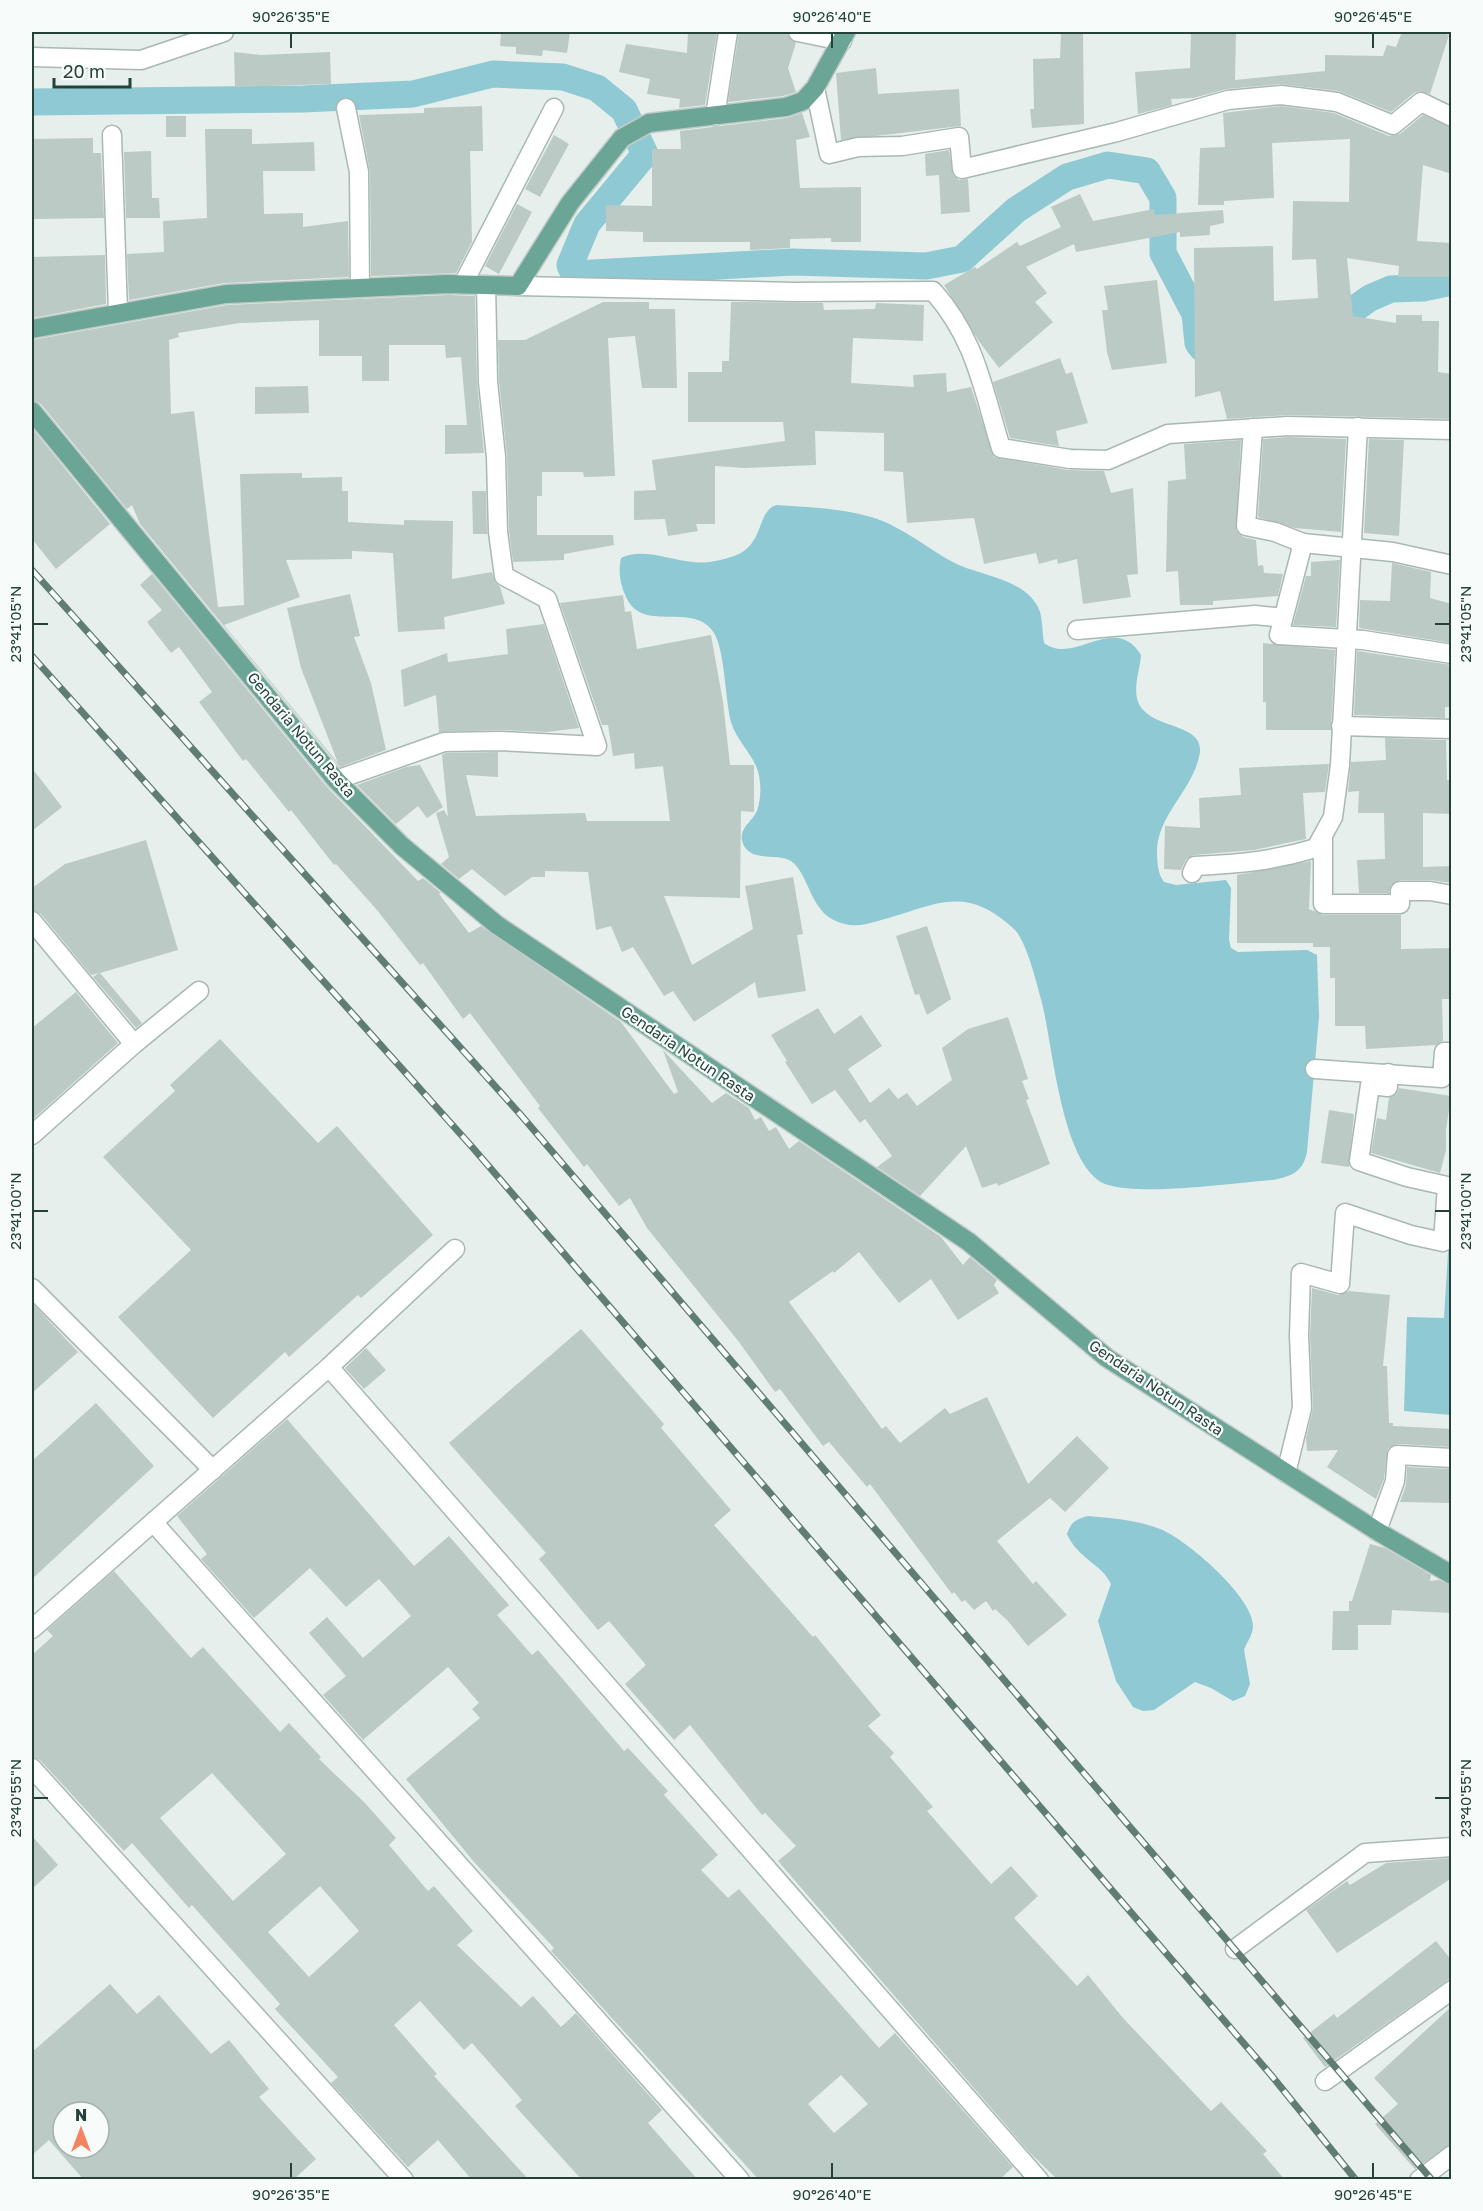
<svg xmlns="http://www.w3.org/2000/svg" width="1483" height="2211" font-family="'Golos Text',sans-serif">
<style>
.water{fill:#8ec9d4}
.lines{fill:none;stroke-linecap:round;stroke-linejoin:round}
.canal{stroke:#8ec9d4;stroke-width:27}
.building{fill:#bbcac4;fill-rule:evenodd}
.minor-casing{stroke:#a8b8b2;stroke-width:21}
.major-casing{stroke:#c2cac8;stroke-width:21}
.minor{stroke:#fff;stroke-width:18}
.major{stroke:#6aa596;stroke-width:18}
.rail-casing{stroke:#5f7d75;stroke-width:7}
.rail{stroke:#f7fbf9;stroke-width:4.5;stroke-dasharray:14;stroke-linecap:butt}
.ticks{fill:none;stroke:#24423a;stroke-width:2}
.labels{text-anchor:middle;stroke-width:4.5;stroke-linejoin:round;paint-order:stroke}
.street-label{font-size:15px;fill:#24423a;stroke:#f7fbf9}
.neatline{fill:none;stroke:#24423a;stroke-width:2}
.ticks-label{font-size:15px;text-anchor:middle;fill:#24423a}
</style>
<rect width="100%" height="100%" fill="#e6efeb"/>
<!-- water -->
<g class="water">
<path d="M776,505C808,507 840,508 871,517C901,526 924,546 951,561C977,576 1022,577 1038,607C1043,616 1042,632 1044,643C1074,666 1115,612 1141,655C1140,671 1132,689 1139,704C1151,729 1203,723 1200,752C1194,791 1155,815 1157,856C1158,867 1158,873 1164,882L1176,885L1226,880L1231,888L1229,940L1231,948L1238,952L1307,950L1317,955L1319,1017L1307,1152C1303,1172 1292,1176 1273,1180C1230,1183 1146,1196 1108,1185C1061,1171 1053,1042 1041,999C1036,981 1027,943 1015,930C964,882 935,906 878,921C868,924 855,927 845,924C809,917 811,875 791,861C777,852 747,864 742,840C739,829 753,820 757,811C760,802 761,791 760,783C759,758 738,745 731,722C725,699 725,651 714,633C694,600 643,635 626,597C620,584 618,572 621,558C641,547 671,560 693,562C707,564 722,560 734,556C765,545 756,512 776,505Z"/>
<path d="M1451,1205V1415L1404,1411L1407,1317L1444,1318Z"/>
<path d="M1088,1516C1112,1518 1137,1520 1160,1529C1186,1539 1252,1596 1253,1625C1253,1636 1247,1641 1244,1650L1250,1684L1245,1696L1233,1701L1211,1688L1195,1682L1154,1710L1143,1711L1133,1707L1116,1681L1098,1621L1111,1584C1102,1564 1078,1559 1067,1534C1071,1522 1076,1519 1088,1516Z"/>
</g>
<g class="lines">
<!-- canal -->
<g class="canal">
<path d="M32,102L303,99L413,94L493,74L563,77L597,88L624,110L645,154L587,224L570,265L574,274L793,262L926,266L962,259L1016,210L1067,177L1108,165L1147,171L1163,198V253L1195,314L1198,343L1202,348"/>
<path d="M1322,332L1370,298L1391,289L1423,288L1452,282"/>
</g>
</g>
<!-- building -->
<g class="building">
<path d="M501,32H570L567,53L543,50L542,56L516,54V47L500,46Z"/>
<path d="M688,32H717L705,105L679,108L680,99L647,94L650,79L619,72L626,44L687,53Z"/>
<path d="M739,32H779L787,34L796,43L788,68L796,92L783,96L728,102Z"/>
<path d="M1061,32H1083L1084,124L1032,128L1030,109H1034L1033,59L1060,58Z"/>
<path d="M1191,32H1236L1235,80L1325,71V55L1383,56L1387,45L1396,47L1402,32H1437L1449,35L1430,94L1420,91L1414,93L1391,112L1339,91L1280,84L1227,89L1193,98L1171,99L1172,105L1138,114L1135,72L1190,68Z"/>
<path d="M234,52L261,55L330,52L331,84L235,87Z"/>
<path d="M876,68L878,94L959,89L961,126L841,140L836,73Z"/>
<path d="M482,106L483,151H470L472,242L456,273L371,276L370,172L359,115L424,113V108Z"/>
<path d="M1281,106L1334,113L1389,136L1400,134L1423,115L1452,128V174L1423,165L1417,241L1452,243V277H1398L1399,266L1347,258L1353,316L1396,323V315H1422V321H1439L1438,372L1452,374V419L1288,415L1227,419L1220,391L1195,397L1194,248L1273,246L1274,301L1318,298L1316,259L1292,260L1293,201L1349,202L1350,139L1272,143L1274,198L1224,201V205H1198L1200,148L1225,147L1223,113Z"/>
<path d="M802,113L810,137L796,140L800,188L861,187V242H831V238L790,239V248L750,250V242H643V232L606,231V205L652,206V149H681L680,131L787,118Z"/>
<rect x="166" y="116" width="20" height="21"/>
<path d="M205,129H252V144L314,142L315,171H263L264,214L303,213V227L348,221L349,277L224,283L129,300L127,254L164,252L163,221L207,218Z"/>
<path d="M554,135L569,144L540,197L525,189Z"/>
<path d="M93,138V153H101L104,218L32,219V139Z"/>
<path d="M949,150L953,175L959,180L968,179L970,212L941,214L939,175L926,176L925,154Z"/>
<path d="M151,151L152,198H159L160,218H126L124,152Z"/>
<path d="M1080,194L1093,221L1154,209L1155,215L1223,210L1224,223L1210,226V235L1180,237V232L1076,252L1074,244L1026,267L1047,293L1035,302L1053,322L999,368L978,340L944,285L975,267L977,269L1017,242L1020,246L1061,227L1051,207Z"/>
<path d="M517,204L532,212L499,274L485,266Z"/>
<path d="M105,255L106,304L32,318V257Z"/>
<path d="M1157,280L1167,363L1112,370L1107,352L1102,310H1108L1104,286Z"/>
<path d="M448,295L475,296L477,382L484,453L445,454V425H467L461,357L446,358L445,345H389V381H362V356H319V320L240,323L178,333L179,337L169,340L171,414L194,411L218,607L244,605L240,474L302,473V478L342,477V491H348V522L404,525V520L453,521L452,579L492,572L495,582L500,587L505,604L444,617L445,629L398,632L393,553L352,551V559L286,560L300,597L224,625L338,763L301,668L287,608L350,594L360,636L354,637L371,683L386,750L340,767L140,524L132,505L127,509L41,404L32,400V340L227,305Z"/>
<path d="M603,302H649V309H675L677,388H642L635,336L608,338L615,476L584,477L583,472H542V496H537V535H613L614,545L564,554V560L513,562L509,531L507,457L499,381L498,340H525Z"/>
<path d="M731,302L823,303L824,310L875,309L876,303L924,305L923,341L853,338L851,383L914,387L913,375L946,373L947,392L971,387L994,457L1068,470L1104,471L1111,493L1133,488L1138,574L1127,575L1131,597L1083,604L1077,559L1058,564L1057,559L1039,564L1036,553L984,564L974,518L907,523L903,472L884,471V433L815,431L816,465L745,468L715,466V524H696L698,531L668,536L665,519L634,520V491L656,490L652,460L785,441L783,422H688V372H722V361H729Z"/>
<path d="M1060,358L1066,374L1072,372L1088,423L1056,431L1059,446L1010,438L993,382Z"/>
<path d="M308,386L309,413L255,414V387Z"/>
<path d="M32,428L110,524L56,569L32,539Z"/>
<path d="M1288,437L1346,439L1341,532L1295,528L1258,517L1263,439Z"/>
<path d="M1369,439L1404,440L1399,536L1364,533Z"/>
<path d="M1241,440L1236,530L1243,537L1256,540L1258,566L1263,565L1264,573L1283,574L1278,596L1213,601V605H1180L1178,571L1166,572L1168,481L1186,479L1184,444Z"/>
<path d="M472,491H486L487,534H473Z"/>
<path d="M1340,560L1336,627L1293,625L1306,576H1311V562Z"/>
<path d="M1392,563L1431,572L1430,598L1452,604V643L1359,628L1360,600L1390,601Z"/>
<path d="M152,574L327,787L418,881L423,878L441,893L439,894L469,933L481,926L621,1022L674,1094L678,1092L663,1050L712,1103L726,1093L749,1108L755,1120L761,1117L769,1131L776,1127L789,1149L799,1141L941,1237L963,1265L970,1257L997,1280L994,1285L999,1293L958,1320L931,1279L899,1303L859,1252L834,1273L833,1271L789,1302L882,1429L886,1426L900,1443L945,1408L950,1414L987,1397L1028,1484L1077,1436L1109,1468L1065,1512L1050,1498L997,1541L1033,1584L1036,1581L1067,1615L1028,1646L1007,1620L995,1609L993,1611L986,1601L974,1610L965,1600L962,1602L954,1592L952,1594L870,1484L867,1487L829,1442L823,1446L780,1389L775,1392L739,1342L647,1228L630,1198L619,1206L587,1164L584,1167L538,1108L540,1106L470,1013L463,1019L423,963L420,965L377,910L336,864L334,865L291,810L289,812L246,759L243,761L199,702L212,692L179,647L171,653L147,622L162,610L140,585Z"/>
<path d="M623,595L625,612L631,611L637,649L711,635L723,702L730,765H754V812L741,811L740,898L664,896L692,965L753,929L745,886L793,877L803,934L797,935L806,991L758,998L755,982L694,1022L673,991L664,996L633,947L622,952L611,926L596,930L588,872L545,871V877H532L505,896L472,869L459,879L441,864L449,857L436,813L444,810L448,817L442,755L446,753L498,752V777L466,775L476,816L585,813L587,821H670L663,766L635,769L634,753L613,756L608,725H602L560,603Z"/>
<path d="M544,624L579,728L547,732L501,730L439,732L436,695L404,707L401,670L447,653L448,662L508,654L506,629Z"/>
<path d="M1263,643L1335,650L1331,730H1266V702H1263Z"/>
<path d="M1357,651L1452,665V707H1445V718L1354,715Z"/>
<path d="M1385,738L1446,740L1447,780L1452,781V814L1423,813V867L1452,866V883L1430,880H1400L1391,885L1389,893H1359L1357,860L1385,859L1384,813H1358L1359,791L1348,792L1351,762L1386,760Z"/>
<path d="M1329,764L1325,792L1303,793L1306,839L1254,850L1194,855L1186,859L1181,870L1164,869L1165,826L1200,828L1199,798L1241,795L1239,768Z"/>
<path d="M420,765L443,807L427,818L418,806L396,824L357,785L406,767Z"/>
<path d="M32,768L62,807L32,831Z"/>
<path d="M146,840L178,950L100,973L142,1023L136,1028L93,977L99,973L91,975L41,914L32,910V888L65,864Z"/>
<path d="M1311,861L1309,909L1323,915H1401V949L1452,948V999H1442L1443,1041L1436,1045L1366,1049L1365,1026H1335V978H1330V947H1313V943H1237V875Z"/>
<path d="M927,926L951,999L927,1015L919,994L915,995L896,936Z"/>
<path d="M76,992L118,1043L32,1120V1028Z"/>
<path d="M818,1008L834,1034L861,1015L882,1046L848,1069L870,1103L889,1088L898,1099L907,1093L917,1106L952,1080L942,1048L968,1029L1008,1017L1028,1079L1022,1081L1029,1099L1026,1100L1050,1164L998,1186L997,1183L982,1188L966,1146L920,1196L877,1167L892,1156L865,1119L860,1123L835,1090L812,1104L785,1062L787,1061L771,1035Z"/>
<path d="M220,1039L318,1143L337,1126L433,1235L361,1298L358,1295L289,1357L285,1352L213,1418L118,1317L191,1250L103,1157L175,1091L170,1085Z"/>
<path d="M1399,1088L1451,1096L1446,1130V1150L1440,1173L1371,1153L1377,1118L1386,1120L1389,1098L1397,1093Z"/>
<path d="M1329,1110L1354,1114L1349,1167L1321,1163Z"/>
<path d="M1312,1288L1338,1295L1349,1291L1390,1295L1383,1366H1387L1389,1423H1393V1426L1452,1429V1447L1398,1444L1388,1448L1384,1479L1376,1499L1327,1467L1338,1450L1307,1451L1306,1438L1313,1408L1310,1336Z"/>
<path d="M32,1303L78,1352L32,1393Z"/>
<path d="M581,1329L664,1424L661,1428L731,1510L714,1525L813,1637L815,1635L881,1715L868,1726L894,1753L890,1757L933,1807L927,1811L991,1884L1011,1866L1038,1896L1014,1918L1077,1986L1088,1975L1123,2018L1211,2111L1221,2102L1267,2151L1263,2154L1285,2180H1058L1029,2152L778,1861L796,1846L765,1813L762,1815L690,1725L674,1740L625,1684L646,1665L609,1621L598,1630L539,1559L546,1553L449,1443Z"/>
<path d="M366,1348L386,1370L364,1389L345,1368Z"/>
<path d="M96,1403L154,1466L32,1579V1461Z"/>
<path d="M287,1419L414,1566L449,1536L509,1605L497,1615L532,1655L538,1650L624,1751L628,1748L668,1791L664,1795L718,1855L701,1870L728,1898L739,1889L879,2048L895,2033L1013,2167L999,2180H759L551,1951L554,1948L474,1862L406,1779L480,1718L472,1709L479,1703L448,1667L363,1740L323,1695L346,1676L309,1633L327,1617L363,1658L411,1616L379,1579L346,1607L310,1568L254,1618L201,1559L207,1554L177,1516ZM841,2075L868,2104L834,2133L808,2104Z"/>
<path d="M1407,1467L1452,1469V1503L1400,1502L1406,1485Z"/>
<path d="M1370,1544L1385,1548L1431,1575L1430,1581L1439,1580L1452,1586V1613L1392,1610L1391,1625H1358V1650H1332L1333,1611H1349V1601H1352Z"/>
<path d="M114,1571L191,1658L203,1647L280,1732L289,1723L321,1757L319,1759L365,1803L396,1838L389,1845L428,1891L434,1886L473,1931L457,1945L521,2007L533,1996L561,2027L576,2013L662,2110L648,2123L698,2180H582L515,2106L522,2100L472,2043L464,2050L420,2001L394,2025L437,2074L434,2076L529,2180H472L438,2140L408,2167L331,2083L338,2077L275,2009L280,2004L192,1905L189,1908L132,1843L124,1851L40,1760L32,1757V1655L53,1636L47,1630ZM212,1773L286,1854L233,1901L160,1818ZM320,1886L359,1931L309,1977L268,1932Z"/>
<path d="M32,1836L58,1865L32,1889Z"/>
<path d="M1452,1858V1878L1337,1953L1306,1910L1347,1881L1350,1885L1386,1863Z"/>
<path d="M1436,1941L1452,1961V1977L1325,2067L1303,2038L1334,2014L1337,2018Z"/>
<path d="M110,1984L137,2014L159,1995L211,2054L229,2040L269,2089L259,2097L316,2159L293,2180H84L49,2140L32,2155V2052ZM63,2112H99V2148H63Z"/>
<path d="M1452,2006V2144L1415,2169L1375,2124L1398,2104L1374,2078Z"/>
</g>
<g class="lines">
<!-- minor casing -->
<g class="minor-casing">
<g id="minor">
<path d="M798,32L842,41"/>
<path d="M32,57L141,60L224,32"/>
<path d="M815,88L829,154L858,147L902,146L959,137L962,169L1117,132L1228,100L1281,95L1337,102L1393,125L1421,102L1452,117"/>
<path d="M346,108L359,172L360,288"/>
<path d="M715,116L728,32"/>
<path d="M112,135L118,312"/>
<path d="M463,284L554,108"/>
<path d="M518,286L795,292L933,291C976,339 983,390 1001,448L1070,459L1108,460L1168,434L1288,426L1452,430"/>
<path d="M1253,428L1246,526L1275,532L1303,543L1393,552L1452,565"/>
<path d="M1303,543L1279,635L1363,640L1452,654"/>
<path d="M1077,630L1255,615L1275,617L1281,621"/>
<path d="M1341,726L1452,729"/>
<path d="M336,780L444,742L501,741L597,746L547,599L504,576L498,532L496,457L488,382L486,285"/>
<path d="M1323,836V904H1400V891H1430L1452,895"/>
<path d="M1192,873L1195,866C1239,864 1273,861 1316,848L1333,817L1340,765L1358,427"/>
<path d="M32,921L134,1044"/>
<path d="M1315,1069L1442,1078L1444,1052H1452"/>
<path d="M32,1135L134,1044L199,991"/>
<path d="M32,1288L213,1470"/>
<path d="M329,1367L1039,2180"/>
<path d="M1286,1473L1302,1408L1299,1336L1301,1273L1340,1284L1345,1213L1411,1235L1443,1242L1447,1186L1407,1177L1359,1161L1370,1085L1388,1087V1073"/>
<path d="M153,1522L740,2180"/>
<path d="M1377,1531L1395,1481L1397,1455L1452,1458"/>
<path d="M32,1629L329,1367L455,1249"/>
<path d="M32,1768L404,2180"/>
<path d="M1235,1949L1365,1853L1452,1847"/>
<path d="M1325,2081L1452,1990"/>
<path d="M1419,2180L1452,2155"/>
</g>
</g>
<!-- major casing -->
<g class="major-casing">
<g id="major">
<path d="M32,329L226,294L448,284L518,286L570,203L622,138L649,123L786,107L803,101L815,88L846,32"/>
<path d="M32,411L336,780L402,846L497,925L969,1242L1107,1358L1377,1531L1452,1575"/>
</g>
</g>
<!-- minor -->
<use href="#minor" class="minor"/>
<!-- major -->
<use href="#major" class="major"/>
<!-- rail casing -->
<g class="rail-casing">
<g id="rail">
<path d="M32,570L520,1114L1432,2180"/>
<path d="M32,656L473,1148L1271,2075L1356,2180"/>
</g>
</g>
<!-- rail -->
<use href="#rail" class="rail"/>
</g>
<!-- ticks -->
<path class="ticks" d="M291,33V48M832,33V48M1373,33V48M33,624H48M1435,624H1450M33,1211H48M1435,1211H1450M33,1798H48M1435,1798H1450M291,2163V2178M832,2163V2178M1373,2163V2178"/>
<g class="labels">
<!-- street labels -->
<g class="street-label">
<text transform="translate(301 735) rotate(50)" y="5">Gendaria Notun Rasta</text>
<text transform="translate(688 1054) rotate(34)" y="5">Gendaria Notun Rasta</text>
<text transform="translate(1156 1388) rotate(34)" y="5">Gendaria Notun Rasta</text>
</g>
</g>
<!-- border -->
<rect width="1483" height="2211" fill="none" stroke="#f7fbf9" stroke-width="66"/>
<!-- north arrow -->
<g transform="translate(81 2130)"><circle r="28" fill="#f7fbf9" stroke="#a3b1ad" stroke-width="1.5"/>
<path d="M0-4.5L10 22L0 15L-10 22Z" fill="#f4845f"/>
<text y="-9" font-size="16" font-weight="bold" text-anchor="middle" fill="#24423a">N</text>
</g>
<!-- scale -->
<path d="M54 78v9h76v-9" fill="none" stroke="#24423a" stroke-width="3"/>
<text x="63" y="78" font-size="18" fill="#24423a" stroke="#f7fbf9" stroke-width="4.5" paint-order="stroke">20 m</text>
<rect x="33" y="33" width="1417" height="2145" class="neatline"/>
<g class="ticks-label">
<text x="291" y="22">90°26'35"E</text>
<text x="832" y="22">90°26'40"E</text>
<text x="1373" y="22">90°26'45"E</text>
<text transform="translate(16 624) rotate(-90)" y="5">23°41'05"N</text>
<text transform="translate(1466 624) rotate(-90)" y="5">23°41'05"N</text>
<text transform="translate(16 1211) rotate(-90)" y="5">23°41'00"N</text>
<text transform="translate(1466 1211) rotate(-90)" y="5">23°41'00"N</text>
<text transform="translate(16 1798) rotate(-90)" y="5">23°40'55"N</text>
<text transform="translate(1466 1798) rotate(-90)" y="5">23°40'55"N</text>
<text x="291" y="2200">90°26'35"E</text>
<text x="832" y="2200">90°26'40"E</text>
<text x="1373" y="2200">90°26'45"E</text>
</g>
</svg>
